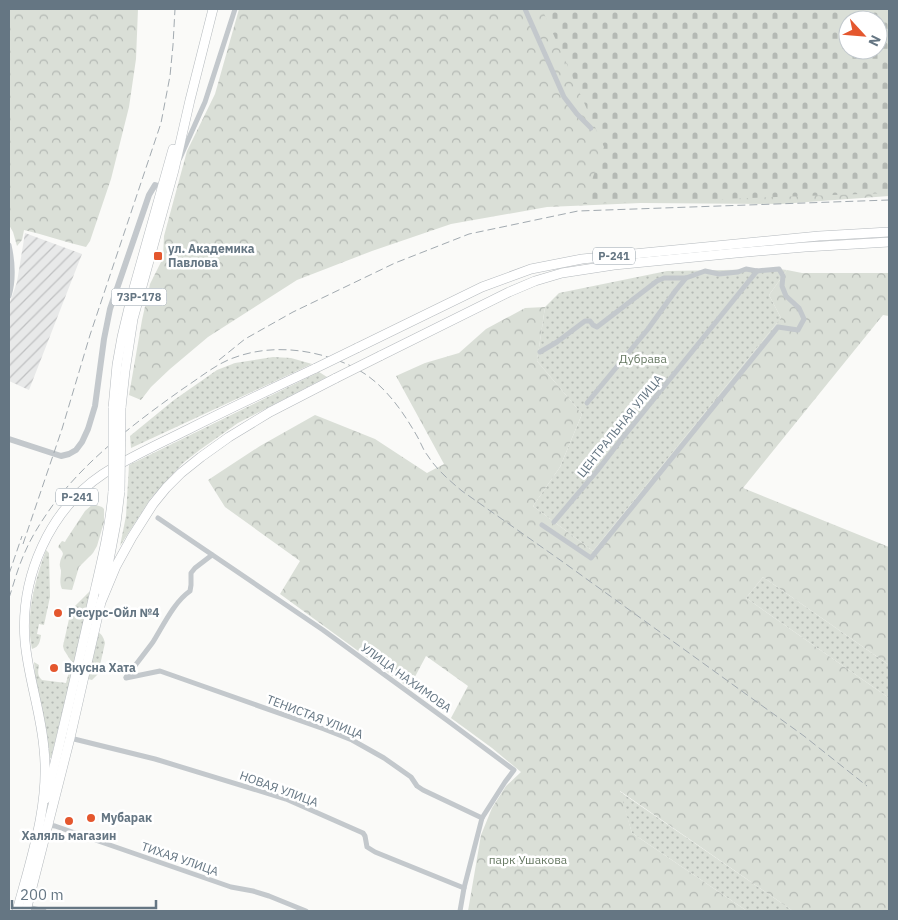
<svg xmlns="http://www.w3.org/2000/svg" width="898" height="920" font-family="'IBM Plex Sans',sans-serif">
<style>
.industrial{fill:url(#industrial-furrows)}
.grass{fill:url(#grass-dots)}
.forest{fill:url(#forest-crowns);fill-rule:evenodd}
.cemetery{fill:url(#cemetery-stones);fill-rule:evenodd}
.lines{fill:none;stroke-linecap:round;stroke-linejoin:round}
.primary-casing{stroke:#b5babe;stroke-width:10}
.trunk-casing{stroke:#b4b9bd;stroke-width:10}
.minor{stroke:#c3c8cc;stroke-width:5}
.tertiary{stroke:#c3c8cc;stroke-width:6}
.primary{stroke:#fff;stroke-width:9}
.trunk{stroke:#fff;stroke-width:9}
.rail{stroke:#a2aab0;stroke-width:1;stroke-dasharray:8 4;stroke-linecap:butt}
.primary-bridge-casing{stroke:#b5babe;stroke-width:10;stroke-linecap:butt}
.trunk-bridge-casing{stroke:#b4b9bd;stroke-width:10;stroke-linecap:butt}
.primary-bridge{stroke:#fff;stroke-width:9}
.trunk-bridge{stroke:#fff;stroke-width:9}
.poi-dot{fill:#e4572e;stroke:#fff;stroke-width:2}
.labels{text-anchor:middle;stroke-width:5;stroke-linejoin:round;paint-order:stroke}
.shield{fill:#fff;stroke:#939fa8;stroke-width:1}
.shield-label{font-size:11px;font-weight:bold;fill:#657683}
.poi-label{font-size:12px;font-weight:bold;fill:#657683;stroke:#fff;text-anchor:start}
.park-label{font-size:12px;fill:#687a64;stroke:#fff}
.street-label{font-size:12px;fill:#657683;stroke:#fff}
</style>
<defs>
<pattern id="industrial-furrows" width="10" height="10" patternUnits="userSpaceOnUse" patternTransform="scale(1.25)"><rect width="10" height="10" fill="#e8e9e9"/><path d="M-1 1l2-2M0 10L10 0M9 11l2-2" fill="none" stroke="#c0c1c2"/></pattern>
<pattern id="grass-dots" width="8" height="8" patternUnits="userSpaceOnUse" patternTransform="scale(1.25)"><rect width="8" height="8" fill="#dadfd7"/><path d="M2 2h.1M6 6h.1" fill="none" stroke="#b4b9b4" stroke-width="1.8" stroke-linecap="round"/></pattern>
<pattern id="forest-crowns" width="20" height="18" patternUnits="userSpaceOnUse" patternTransform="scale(1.25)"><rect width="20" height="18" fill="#dadfd7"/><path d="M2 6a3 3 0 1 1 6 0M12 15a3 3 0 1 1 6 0" fill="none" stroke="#b4b9b4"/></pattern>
<pattern id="cemetery-stones" width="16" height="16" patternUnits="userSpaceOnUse" patternTransform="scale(1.25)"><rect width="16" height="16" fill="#dadfd7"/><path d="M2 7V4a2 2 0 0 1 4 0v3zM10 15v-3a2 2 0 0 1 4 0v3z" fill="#b4b9b4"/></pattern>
</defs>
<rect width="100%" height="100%" fill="#fafaf8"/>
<!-- industrial -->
<path class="industrial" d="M25,233L82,254L29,390L9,381V305L17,282Z"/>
<!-- grass -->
<g class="grass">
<path d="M779,269L787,270L769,295L781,318L593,551L533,506L560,467L582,414L537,361L545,307L559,293L667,271Z"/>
<path d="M273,357L291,358L312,364L131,448L130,436L174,400L217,370L235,363Z"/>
<path d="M319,372L327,377L238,423L201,449L183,463L151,498L120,546L126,516L129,465Z"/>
<path d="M46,550L49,553L50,597L44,625L39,624L37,634L41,635C40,642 39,647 32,649C25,617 35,580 46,550Z"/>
<path d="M763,577L889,665V698L746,598Z"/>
<path d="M89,592L91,595L75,663L73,664L64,650L63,646L71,610Z"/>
<path d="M98,632C102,634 104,639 105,643L98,674L92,680L88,679Z"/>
<path d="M34,662L39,665C38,672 37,675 42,680L66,683L69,672L72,675L51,758H50L35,676Z"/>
<path d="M619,791L793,911H747L632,833Z"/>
</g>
<!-- forest -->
<g class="forest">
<path d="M9,9H138L136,59L129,107L111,179L90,241L86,247C65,242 45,235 24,230L22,240L17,246L13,232L9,225Z"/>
<path d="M239,9H889V196L781,204L641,203L547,207L451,224L372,251L297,280L208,337L170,369L151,387L141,400L129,395L142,320L150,284L163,258L164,236L187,151L215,94ZM848,20H878V50H848Z"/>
<path d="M787,270L802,273H889V316L883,315L743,488L889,547V665L763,577L746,598L889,698V911H793L620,791L632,833L747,911H468L481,835L492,808L506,786L521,772L492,748L451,718L468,686L426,656L409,688L280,594L300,561L225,507L208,480L260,446L315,415L375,439L427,473L444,464L396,376L425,363L459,353L486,329L525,308L545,307L537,361L582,414L560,467L533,506L593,551L781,318L769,295Z"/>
<path d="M93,504L102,507L104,509V522L97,546L93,553L79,567L72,590L62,589C59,582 61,578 61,571C61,568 59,566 60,563C61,554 67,555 58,547L59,545L62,541L65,542L66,540L85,511Z"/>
</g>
<!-- cemetery -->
<path class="cemetery" d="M542,9H881L889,13V193L583,204L604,147ZM848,20H878V50H848Z"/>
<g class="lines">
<!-- primary casing -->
<g class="primary-casing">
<g id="primary">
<path d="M113,408L117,365L122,337L132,295L173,149"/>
<path d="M121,408L125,371L133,319L174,170L190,100L213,9"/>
<path d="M103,592L116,523L120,491"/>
<path d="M46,799C62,736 76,674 90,612C99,572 110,532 113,491"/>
</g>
</g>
<!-- trunk casing -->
<g class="trunk-casing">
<g id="trunk">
<path d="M357,348L482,287L531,269L582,259L819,236L889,232"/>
<path d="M380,356L509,292L535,281L562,273L614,265L736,253L805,247L889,242"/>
<path d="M17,911C31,859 50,804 44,749C41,712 28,677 25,641C20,577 49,510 103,474C130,457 159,444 187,430C229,409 273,388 316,368"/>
<path d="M26,911L70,738L101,602L116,566L132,537L153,504L166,488L181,473L201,457L229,437L270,412L336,378"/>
</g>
</g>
<!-- minor -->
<g class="minor">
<path d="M525,9L564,97L577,114L591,128"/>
<path d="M180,158L205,102L235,9"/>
<path d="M9,245C13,263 14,279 9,296"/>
<path d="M540,352L557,342L585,321H590L593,325L597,327L657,281L664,278H686L705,271L719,274L738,272L746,269L757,271L779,269L783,276L782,286L786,296L799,308L804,319L798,330L778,327L591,558L542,525"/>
<path d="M587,403L648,329L676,290L686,278"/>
<path d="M158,518L323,630L448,721L514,770L505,782L482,818L464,888L460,911"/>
<path d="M554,522L597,471L620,441L757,271"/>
<path d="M126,677C135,666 144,654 153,642C163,626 174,602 190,591L191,585V573L195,568L212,555"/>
<path d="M126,678L160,671L324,729L352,740L384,758L411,777L417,786L423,790L482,818"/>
<path d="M70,738L155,759L286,799L363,833L365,836L367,847L375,852L464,888"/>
<path d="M48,825L55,826L231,887L253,891L269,896L306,911"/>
<path d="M27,907L44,911"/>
</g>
<!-- tertiary -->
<path class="tertiary" d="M9,439L61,456L69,454L76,450L82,442L88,429L95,406L104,339L110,309L149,195L155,185L165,188"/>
<!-- primary -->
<use href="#primary" class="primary"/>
<!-- trunk -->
<use href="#trunk" class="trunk"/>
<!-- rail -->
<g class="rail">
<path d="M219,360L245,339L293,312L395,263L469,234L578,211L889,200"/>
<path d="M23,544L62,429L90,335L161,123L170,76L173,45L175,9"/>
<path d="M9,574L22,536"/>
<path d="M9,598C14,583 18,567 25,552C31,538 39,525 48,512C81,463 136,422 184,388C201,377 217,363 236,357C275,343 321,350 357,369C384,384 402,410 417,436C421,443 423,450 428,456C436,469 450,481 462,491L563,562L804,736L867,786"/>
</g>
<!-- primary-bridge casing -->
<g class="primary-bridge-casing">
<g id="primary-bridge">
<path d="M113,491V408"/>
<path d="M120,491L121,408"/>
</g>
</g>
<!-- trunk-bridge casing -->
<g class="trunk-bridge-casing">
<g id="trunk-bridge">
<path d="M316,368L357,348"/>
<path d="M336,378L380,356"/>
</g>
</g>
<!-- primary-bridge -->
<use href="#primary-bridge" class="primary-bridge"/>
<!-- trunk-bridge -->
<use href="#trunk-bridge" class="trunk-bridge"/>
</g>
<!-- markers -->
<g class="poi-dot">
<rect x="153" y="251" width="10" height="10" rx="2.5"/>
<circle cx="58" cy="613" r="5"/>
<circle cx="54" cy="668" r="5"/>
<circle cx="91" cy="818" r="5"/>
<circle cx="69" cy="821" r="5"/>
</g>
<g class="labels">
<!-- shield labels -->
<g class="shield">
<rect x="593" y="247.5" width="42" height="17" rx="4"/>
<rect x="111.5" y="288.5" width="55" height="17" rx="4"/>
<rect x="56" y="488.5" width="42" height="17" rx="4"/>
</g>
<g class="shield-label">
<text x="614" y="260">Р-241</text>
<text x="139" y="301">73Р-178</text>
<text x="77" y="501">Р-241</text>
</g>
<!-- poi labels -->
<g class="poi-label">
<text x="168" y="253">ул. Академика<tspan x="168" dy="14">Павлова</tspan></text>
<text x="68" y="617">Ресурс-Ойл №4</text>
<text x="64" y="672">Вкусна Хата</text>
<text x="101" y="822">Мубарак</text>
<text x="69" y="840" text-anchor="middle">Халяль магазин</text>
</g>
<!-- park labels -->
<g class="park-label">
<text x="643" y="363">Дубрава</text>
<text x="528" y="864">парк Ушакова</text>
</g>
<!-- street labels -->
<g class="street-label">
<text transform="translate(620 426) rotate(-51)" y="4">ЦЕНТРАЛЬНАЯ УЛИЦА</text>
<text transform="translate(406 678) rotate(36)" y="4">УЛИЦА НАХИМОВА</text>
<text transform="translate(315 717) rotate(21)" y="4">ТЕНИСТАЯ УЛИЦА</text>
<text transform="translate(279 789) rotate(20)" y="4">НОВАЯ УЛИЦА</text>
<text transform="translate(180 859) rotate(19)" y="4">ТИХАЯ УЛИЦА</text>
</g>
</g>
<!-- border -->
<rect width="898" height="920" fill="none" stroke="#657683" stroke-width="20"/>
<!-- north arrow -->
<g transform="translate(863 35) rotate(116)"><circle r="24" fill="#ffffff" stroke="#c1c8cd"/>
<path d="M0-4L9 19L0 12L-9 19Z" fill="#e4572e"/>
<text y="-8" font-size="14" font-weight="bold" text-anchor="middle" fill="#657683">N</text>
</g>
<!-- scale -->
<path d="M12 900v8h144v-8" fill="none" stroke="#657683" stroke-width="2.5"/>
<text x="20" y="900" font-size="15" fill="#657683" stroke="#ffffff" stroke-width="4" paint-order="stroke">200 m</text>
</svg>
